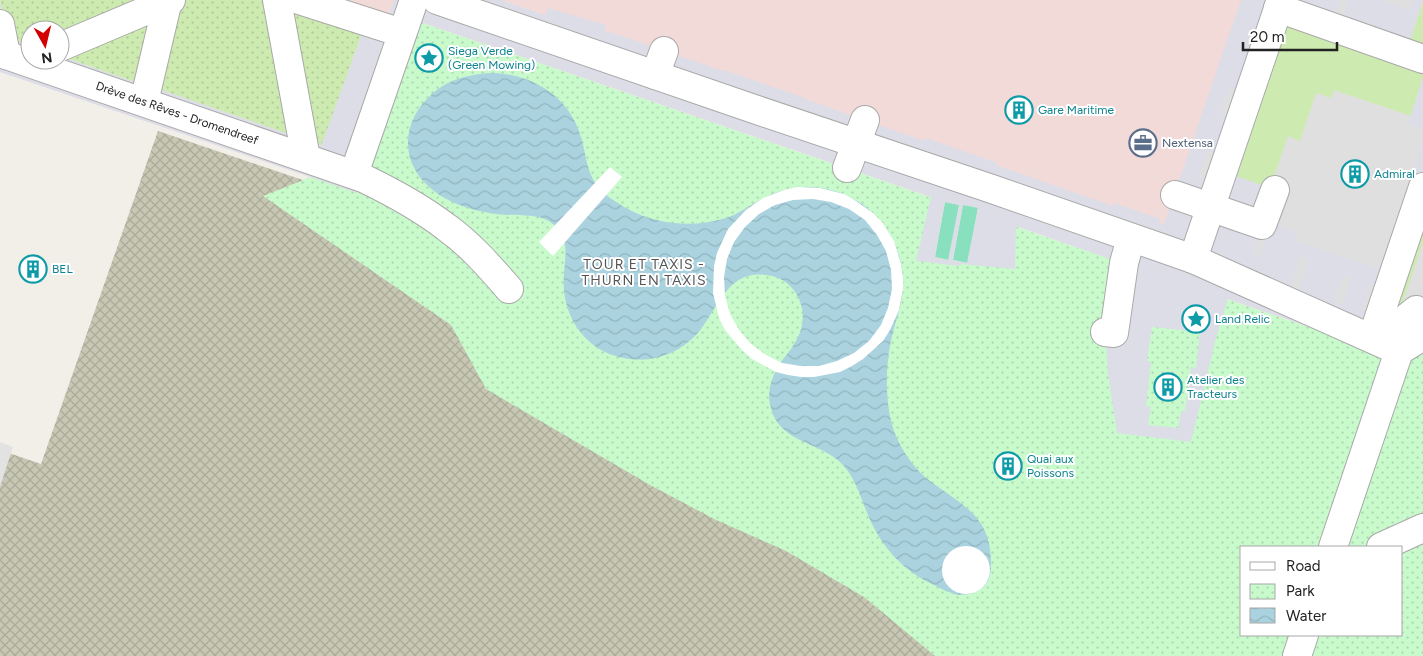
<svg xmlns="http://www.w3.org/2000/svg" width="1423" height="656" font-family="Figtree,sans-serif">
<style>
.residential{fill:#e0dfdf}
.commercial{fill:#f2dad9}
.construction{fill:url(#construction-cross-hatch)}
.grass{fill:url(#grass-dots)}
.park{fill:url(#park-dots);fill-rule:evenodd}
.garden{fill:#cdebb0}
.pitch{fill:#88e0be}
.parking{fill:#e2e2e2}
.plaza{fill:#dddde8;fill-rule:evenodd}
.water{fill:url(#water-waves)}
.pier{fill:#fff;fill-rule:evenodd}
.lines{fill:none;stroke-linecap:round;stroke-linejoin:round}
.minor-casing{stroke:#a9a9a9;stroke-width:30}
.minor{stroke:#fff;stroke-width:28}
.labels{text-anchor:middle;stroke-width:4;stroke-linejoin:round;paint-order:stroke}
.culture-label{font-size:12px;fill:#0d838f;stroke:#fff;text-anchor:start}
.street-label{font-size:12px;fill:#222;stroke:#fff}
.service-label{font-size:12px;fill:#4e5e75;stroke:#fff;text-anchor:start}
.neighbourhood-label{font-size:14px;letter-spacing:1px;fill:#555;stroke:#fff}
</style>
<defs>
<pattern id="construction-cross-hatch" width="8" height="8" patternUnits="userSpaceOnUse" patternTransform="scale(1.25)"><rect width="8" height="8" fill="#c7c7b4"/><path d="M0 0l8 8M0 8l8-8" fill="none" stroke="#abab9a"/></pattern>
<pattern id="grass-dots" width="8" height="8" patternUnits="userSpaceOnUse" patternTransform="scale(1.25)"><rect width="8" height="8" fill="#cdebb0"/><path d="M2 2h.1M6 6h.1" fill="none" stroke="#b0c997" stroke-width="1.8" stroke-linecap="round"/></pattern>
<pattern id="park-dots" width="8" height="8" patternUnits="userSpaceOnUse" patternTransform="scale(1.25)"><rect width="8" height="8" fill="#c8facc"/><path d="M2 2h.1M6 6h.1" fill="none" stroke="#acd6af" stroke-width="1.8" stroke-linecap="round"/></pattern>
<pattern id="water-waves" width="16" height="10" patternUnits="userSpaceOnUse" patternTransform="scale(1.25)"><rect width="16" height="10" fill="#aad3df"/><path d="M0 5q4-4 8 0t8 0" fill="none" stroke="#92b5bf"/></pattern>
</defs>
<rect width="100%" height="100%" fill="#f2efe9"/>
<!-- residential -->
<path class="residential" d="M1250,0H1423V329L1385,353L1156,274Z"/>
<!-- commercial -->
<path class="commercial" d="M342,0H1250L1156,274L426,24L387,21Z"/>
<!-- construction -->
<path class="construction" d="M158,131L394,211L993,656H0V450L41,464Z"/>
<!-- grass -->
<g class="grass">
<path d="M0,0H159L60,41V30H30V46L7,38Z"/>
<path d="M184,0H274L297,137L152,87L172,5Z"/>
<path d="M282,1L364,28L322,146L308,142Z"/>
<path d="M161,9L143,85L60,56Z"/>
</g>
<!-- park -->
<path class="park" d="M390,13L417,21L1384,353L1423,329V656H935L864,597L786,551L714,519L650,485L486,389L451,325L263,196L311,177ZM1242,547H1402V635H1242Z"/>
<!-- garden -->
<g class="garden">
<path d="M1423,1V49L1409,44Z"/>
<path d="M1282,22L1423,70V77L1411,116L1334,90L1331,98L1316,93L1300,141L1288,136L1270,188L1230,175Z"/>
<path d="M1423,214V242L1402,305L1393,302Z"/>
</g>
<!-- pitch -->
<g class="pitch">
<path d="M945,202L959,205L949,260L935,257Z"/>
<path d="M963,205L978,207L968,263L953,260Z"/>
</g>
<!-- parking -->
<path class="parking" d="M0,442L13,447L0,487Z"/>
<!-- plaza -->
<g class="plaza">
<path d="M0,0L7,38L30,46V60H60V56L143,85L161,9L60,52V41L159,0H184L172,5L153,87L297,137L274,0H330L329,2L387,20L394,0H501L545,15L548,8L606,25L604,30L723,71L724,70L805,98V99L924,141L926,138L995,162L997,163L996,165L1113,206L1114,203L1161,219L1159,223L1164,224L1241,0H1340L1334,17L1342,20L1348,3L1340,0H1381L1410,10L1413,0H1423L1409,44L1423,49V70L1282,22L1230,174L1290,195L1279,226L1297,232L1295,241L1379,269L1386,252L1394,254L1418,185L1409,182L1423,141V214L1393,301L1423,312V329L1385,353L1228,299L1216,338L1191,442L1117,433L1108,374L1106,345L1105,314L1110,259L1016,226L1015,269L961,264L960,266L916,261L931,197L418,21L357,193L0,72ZM283,1L364,28L321,146L308,142ZM1229,89L1237,92L1229,117L1221,114ZM1208,151L1216,154L1207,180L1199,177ZM945,202L959,205L948,260L935,257ZM963,205L978,208L967,263L953,260ZM1259,233L1267,236L1259,257L1252,254ZM1300,256L1308,259L1299,289L1291,287ZM1343,277L1350,279L1342,304L1334,302ZM1370,286L1377,288L1368,312L1361,309ZM1152,327L1200,332L1196,368L1191,367L1185,411H1181L1178,428L1148,425L1151,407L1146,406L1151,362L1147,361Z"/>
<path d="M1423,77V129L1408,124Z"/>
</g>
<!-- water -->
<path class="water" d="M489,73C530,73 569,95 581,137C586,153 586,170 596,184C604,195 617,203 628,209C657,225 694,228 726,218C739,214 750,205 762,199C795,180 836,184 866,207C893,228 907,263 902,297C900,310 895,323 892,336C885,366 884,407 896,436C903,452 912,465 925,477C951,499 985,510 990,549C991,558 992,570 989,579C983,592 967,597 954,594C951,593 939,588 936,586C903,571 882,548 868,515C860,496 855,476 840,462C817,441 779,442 771,408C767,395 770,381 777,369C781,360 789,353 794,344C806,327 806,304 792,288C785,280 776,276 766,275C729,270 719,305 701,329C689,345 670,356 650,359C633,361 616,358 601,350C574,334 561,304 564,273C565,260 568,245 561,233C547,210 519,217 496,214C469,210 443,202 424,182C415,172 409,160 408,146C407,125 417,107 433,93C449,79 468,75 489,73Z"/>
<!-- pier -->
<g class="pier">
<path d="M610,167L622,177L553,256L539,242Z"/>
<path d="M797,187L820,188L844,194L853,199L873,213L882,222L894,241L901,264L903,278V289L899,310L890,330L883,341L863,359L852,366L840,372L814,377H801L788,375L776,372L752,359L742,350L725,330L719,318L713,293L714,266L717,253L728,229L746,210L763,198L784,190ZM813,199L831,202L849,209L865,220L877,235L886,251L891,270L892,289L888,308L881,325L869,341L854,353L837,361L819,366H801L782,363L766,355L751,344L739,330L730,314L725,296L724,277L727,259L734,242L745,227L759,214L775,205L793,200Z"/>
<circle cx="966" cy="570" r="24"/>
</g>
<g class="lines">
<!-- minor casing -->
<g class="minor-casing">
<g id="minor">
<path d="M277,0L306,158"/>
<path d="M299,0L402,33"/>
<path d="M437,0L754,109L992,189L1193,259L1399,351"/>
<path d="M1278,8L1423,59"/>
<path d="M0,24L6,55"/>
<path d="M60,47L171,0"/>
<path d="M0,53L363,178C392,192 420,207 446,227C470,244 490,267 509,289"/>
<path d="M655,75L664,51"/>
<path d="M144,102L168,0"/>
<path d="M847,168L865,120"/>
<path d="M354,174L414,0"/>
<path d="M1175,195L1262,225L1275,190"/>
<path d="M1193,259L1281,0"/>
<path d="M1105,332L1114,333L1124,263L1131,238"/>
<path d="M1372,338L1423,187"/>
<path d="M1378,341L1416,310"/>
<path d="M1333,547L1399,351L1423,336"/>
<path d="M1381,547L1423,528"/>
<path d="M1297,656L1304,635"/>
</g>
</g>
<!-- minor -->
<use href="#minor" class="minor"/>
</g>
<!-- icons -->
<defs>
<g id="sight-ring" transform="scale(1.4375)"><circle r="9.5" fill="#fff" stroke="#0f9aa8" stroke-width="1.5"/><path d="M0-6L1.8-2.2L6-1.7L2.9 1.2L3.7 5.4L0 3.3L-3.7 5.4L-2.9 1.2L-6-1.7L-1.8-2.2Z" fill="#0f9aa8"/></g>
<g id="building-ring" transform="scale(1.4375)"><circle r="9.5" fill="#fff" stroke="#0f9aa8" stroke-width="1.5"/><path d="M-4-6H4V6H1V3H-1V6H-4ZM-2.5-4.3h1.7v1.8h-1.7ZM.8-4.3h1.7v1.8H.8ZM-2.5-1h1.7V.8h-1.7ZM.8-1h1.7V.8H.8Z" fill="#0f9aa8"/></g>
<g id="office-ring" transform="scale(1.4375)"><circle r="9.5" fill="#fff" stroke="#5c6f8a" stroke-width="1.5"/><path d="M-6-3h4V-5.5h4V-3h4V5H-6ZM-1-4.5V-3h2v-1.5ZM-6 0V1H6V0Z" fill="#5c6f8a"/></g>
</defs>
<g fill-rule="evenodd">
<use href="#sight-ring" x="429" y="58"/>
<use href="#building-ring" x="1019" y="110"/>
<use href="#office-ring" x="1143" y="143"/>
<use href="#building-ring" x="1355" y="174"/>
<use href="#building-ring" x="33" y="269"/>
<use href="#sight-ring" x="1196" y="319"/>
<use href="#building-ring" x="1168" y="387"/>
<use href="#building-ring" x="1008" y="466"/>
</g>
<g class="labels">
<!-- culture labels -->
<g class="culture-label">
<text x="448" y="55">Siega Verde<tspan x="448" dy="14">(Green Mowing)</tspan></text>
<text x="1038" y="114">Gare Maritime</text>
<text x="1374" y="178">Admiral</text>
<text x="52" y="273">BEL</text>
<text x="1215" y="323">Land Relic</text>
<text x="1187" y="384">Atelier des<tspan x="1187" dy="14">Tracteurs</tspan></text>
<text x="1027" y="463">Quai aux<tspan x="1027" dy="14">Poissons</tspan></text>
</g>
<!-- street labels -->
<g class="street-label">
<text transform="translate(177 113) rotate(19)" y="4">Drève des Rêves - Dromendreef</text>
</g>
<!-- service labels -->
<g class="service-label">
<text x="1162" y="147">Nextensa</text>
</g>
<!-- neighbourhood labels -->
<g class="neighbourhood-label">
<text x="644" y="269">TOUR ET TAXIS -<tspan x="644" dy="16">THURN EN TAXIS</tspan></text>
</g>
</g>
<!-- legend -->
<rect x="1240" y="546" width="162" height="90" fill="#ffffff" stroke="#a7a7a7"/>
<rect x="1250" y="562" width="25" height="8" fill="#ffffff" stroke="#a7a7a7"/>
<text x="1286" y="571" font-size="15" fill="#222222">Road</text>
<rect x="1250" y="584" width="25" height="15" fill="url(#park-dots)" stroke="#a7a7a7"/>
<text x="1286" y="596" font-size="15" fill="#222222">Park</text>
<rect x="1250" y="608" width="25" height="15" fill="url(#water-waves)" stroke="#a7a7a7"/>
<text x="1286" y="621" font-size="15" fill="#222222">Water</text>
<!-- north arrow -->
<g transform="translate(45 45) rotate(172)"><circle r="24" fill="#ffffff" stroke="#a7a7a7"/>
<path d="M0-4L9 19L0 12L-9 19Z" fill="#d40000"/>
<text y="-8" font-size="14" font-weight="bold" text-anchor="middle" fill="#222222">N</text>
</g>
<!-- scale -->
<path d="M1243 42v8h94v-8" fill="none" stroke="#222222" stroke-width="2.5"/>
<text x="1250" y="42" font-size="15" fill="#222222" stroke="#ffffff" stroke-width="4" paint-order="stroke">20 m</text>
</svg>
